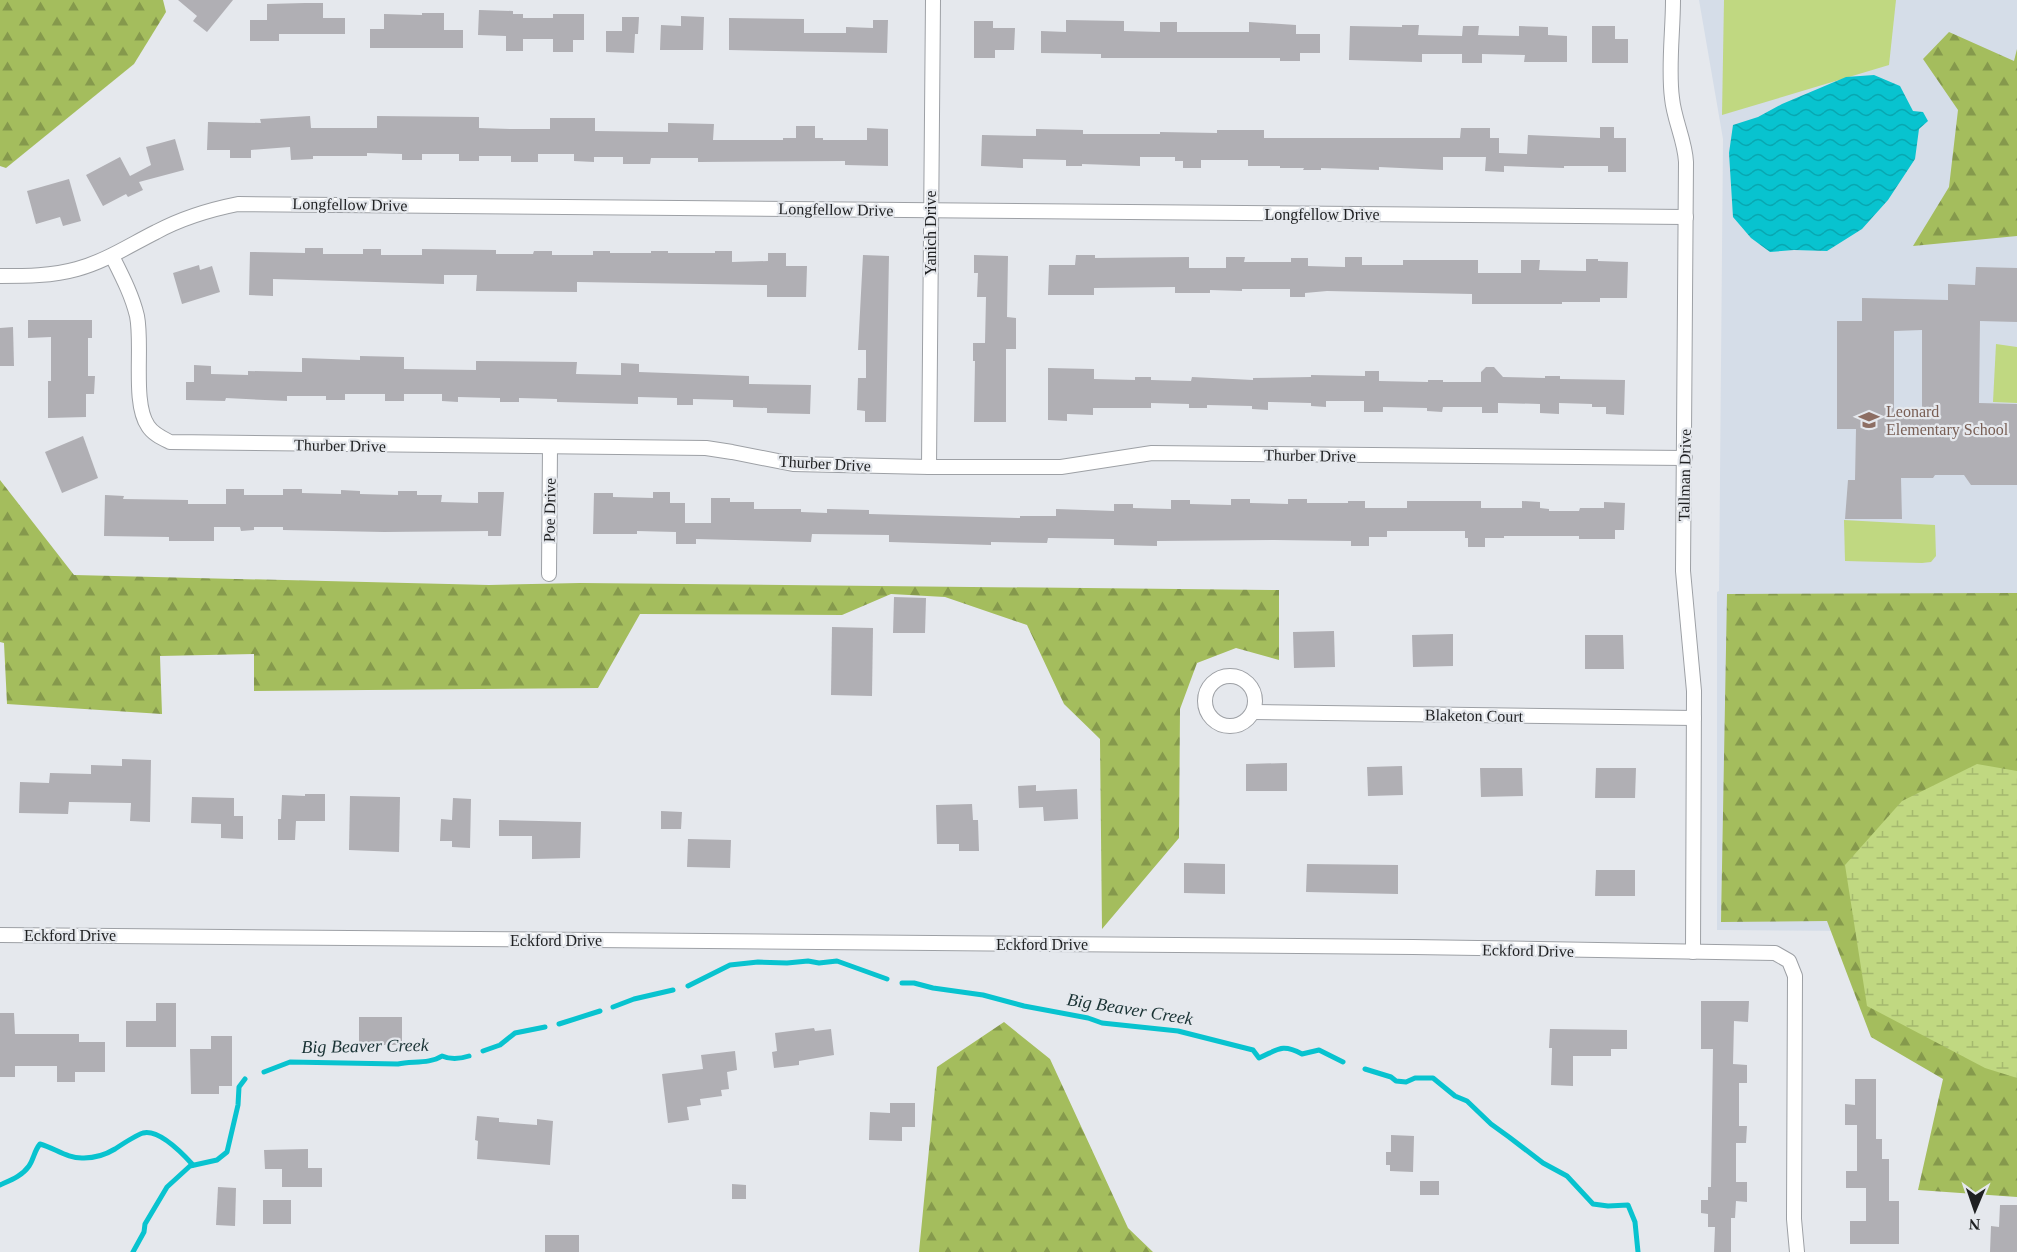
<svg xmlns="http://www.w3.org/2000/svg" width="2017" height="1252" font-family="'Times New Roman',serif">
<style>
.built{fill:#d5dde8}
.green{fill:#c0d881}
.forest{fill:url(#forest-firs)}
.wetland{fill:url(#wetland-marsh)}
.water{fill:url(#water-waves)}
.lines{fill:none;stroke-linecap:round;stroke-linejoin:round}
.stream{stroke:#08c3cf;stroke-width:5}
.building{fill:#b0afb4;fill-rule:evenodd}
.street-casing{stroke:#9da0a5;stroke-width:16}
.street{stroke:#fff;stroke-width:14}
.labels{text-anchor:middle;stroke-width:4.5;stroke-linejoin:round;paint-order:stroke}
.street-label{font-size:16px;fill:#1f2022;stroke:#e5e8ed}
.education-label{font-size:16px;fill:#785e54;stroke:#e5e8ed;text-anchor:start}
.water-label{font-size:18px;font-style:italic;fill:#193234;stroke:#e5e8ed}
</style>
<defs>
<pattern id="forest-firs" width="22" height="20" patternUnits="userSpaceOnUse" patternTransform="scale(1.5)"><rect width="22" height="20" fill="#a4bd5d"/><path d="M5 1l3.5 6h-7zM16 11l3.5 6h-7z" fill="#85994c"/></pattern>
<pattern id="wetland-marsh" width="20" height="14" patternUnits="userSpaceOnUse" patternTransform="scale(1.5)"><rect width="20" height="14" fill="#c0d881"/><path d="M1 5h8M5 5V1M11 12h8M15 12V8" fill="none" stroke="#a5b96f"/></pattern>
<pattern id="water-waves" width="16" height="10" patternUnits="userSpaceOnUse" patternTransform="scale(1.5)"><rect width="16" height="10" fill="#08c3cf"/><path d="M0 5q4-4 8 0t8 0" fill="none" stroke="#08a7b1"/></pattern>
</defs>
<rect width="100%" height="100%" fill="#e5e8ed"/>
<!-- built -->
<path class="built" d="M1699,0H2017V932L1717,930V592L1719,591L1723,139Z"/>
<!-- green -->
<g class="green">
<path d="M1724,0H1896L1889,65L1722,115Z"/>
<path d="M1996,344L2017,347V403L1993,402Z"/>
<path d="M1844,520L1935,525L1936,556L1931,562L1922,563L1845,561Z"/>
</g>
<!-- forest -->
<g class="forest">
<path d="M0,0H163L166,12L134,64L6,168L0,166Z"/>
<path d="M1949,32L2014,61L2017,49V236L1913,246L1949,187L1958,110L1923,59Z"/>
<path d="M0,480L74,575L489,585L580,583L1279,590V660L1236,648L1197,663L1180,709L1179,838L1102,929L1100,739L1064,704L1027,625L945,597L891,594L842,615L640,614L598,688L254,691V654L160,656L162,714L7,704L4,643L0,642Z"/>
<path d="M2017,593V1197L1918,1190L1943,1079L1871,1037L1827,921L1721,922L1727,594Z"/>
<path d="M1004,1022L1050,1059L1128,1228L1153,1252H919L937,1067Z"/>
</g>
<!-- wetland -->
<path class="wetland" d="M1977,764L2017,771V1078L1985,1068L1867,1006L1845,865L1902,801Z"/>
<!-- water -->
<path class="water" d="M1874,75L1900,86L1913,111L1923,112L1928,121L1919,129L1915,159L1888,200L1862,229L1827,251L1794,250L1770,252L1751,238L1733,217L1729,153L1733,125L1758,117L1782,104L1846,77Z"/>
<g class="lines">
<!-- stream -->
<g class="stream">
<path d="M902,983H914L933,988L983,995L1024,1006L1088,1018L1102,1023L1178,1031L1253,1050L1259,1058C1278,1050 1281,1043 1302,1054L1319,1050L1343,1062"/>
<path d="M688,986L730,965L758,962L787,963L808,961L819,963L837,961L887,979"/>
<path d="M613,1007L634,999L673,990"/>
<path d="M559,1024L600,1011"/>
<path d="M483,1051L500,1045L515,1033L545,1027"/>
<path d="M1365,1069L1391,1077L1396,1081L1406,1082L1415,1078H1433L1455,1096L1467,1101L1491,1124L1509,1137L1543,1163L1567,1176L1593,1204L1608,1206L1628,1205L1635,1222L1638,1252"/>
<path d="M264,1072L290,1062L398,1064C412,1061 430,1064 442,1056C451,1060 460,1059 469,1056"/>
<path d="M0,1185C11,1180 22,1176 29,1166C34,1159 34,1151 40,1144C55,1148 67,1159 84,1158C96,1158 105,1155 115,1149C121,1145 137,1135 143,1133C159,1129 183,1154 193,1165"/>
<path d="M133,1252L144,1232L145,1224L167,1187L190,1166L217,1160L227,1152L238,1105L239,1087L245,1079"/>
</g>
</g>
<!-- building -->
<g class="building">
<path d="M178,0H233L207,32L193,21L197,16Z"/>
<path d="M305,3H323V18H345V34H279V41H250V20H267V4Z"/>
<path d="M479,10L513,11V14H523V18H553V14H584V40H573V52H553V39H523V51H506V36L478,35Z"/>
<path d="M422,13H444V30H463V48H370V29H384V14L422,15Z"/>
<path d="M681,16L704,17L703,50H660L661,25L681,26Z"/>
<path d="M622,17H639L638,34H635L634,53L606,52V31H622Z"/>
<path d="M729,18L804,19V33H846V27L873,28V20H888L887,53L729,50Z"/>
<path d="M1066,20L1124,21V31L1160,32V22H1177V32H1249V22L1296,25V34H1320V53H1300V61H1280V58H1101V54L1041,53V31L1066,32Z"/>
<path d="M974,21H993V28H1015L1014,50H995V58H974Z"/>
<path d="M1402,25H1419L1418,35L1462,36L1463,26H1479L1478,35L1519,36V26L1548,27V35L1567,36V62H1524L1525,55L1482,54V63H1462V54H1422V62L1349,60L1350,26L1402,27Z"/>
<path d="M1592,26H1615V39H1628V63H1592Z"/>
<path d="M310,116L311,128H377V116L479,117V128L512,129H550V118H595V131L668,132V123L714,124L713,140H783V138H796V126H815V138H823V140H867V128L888,129V166L845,165V161L698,162V158H651L650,164H623V157H594V162L574,161V154H538V162H511V156H479V161H459V154H422V160H402V154L367,153V156H313V159L291,160L290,147L251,150V158H230V150H207L208,122L261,123L260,119Z"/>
<path d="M1600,127H1614V138H1626V172H1608V166H1564V168L1504,166V172L1485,171L1486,157H1443V170L1379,167V170L1321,168V170H1303L1304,168H1280V166H1248V160H1201V168H1183V161H1175V157H1140V166L1082,164V166H1066V160L1023,159V168L981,166L982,135L1036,136V129L1083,130V134H1160V132L1217,133V130H1264V138H1460L1461,128H1490V138H1499V153L1527,154L1528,135L1600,138Z"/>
<path d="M175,139L184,170L139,182L143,190L128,197L126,194L103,206L86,175L120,157L130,176L151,165L146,147Z"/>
<path d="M69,179L81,221L63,226L60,217L36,224L27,191Z"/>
<path d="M305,248H323V254H363V249H381V255H422V249L496,250V254H533L534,251H552V255H593V251H610V253H651V251H668V253H715V251H732V262L768,261V253H786V266H807L806,297H767V285L577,282V292L476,291L477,275H444V284L273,279V296L249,295L250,252L305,253Z"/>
<path d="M863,255L889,256L886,422H865V411L857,410L858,378H866V350H858Z"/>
<path d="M974,255L1008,256L1007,317L1016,318V349H1006V422H974L975,361H973V343H985L986,297H977L978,273H974Z"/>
<path d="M1076,255H1095V258L1189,257V268H1226V257H1245L1244,262H1291V258H1308V266L1345,267V257H1362V265H1403V260H1478V273H1521V260H1540L1539,270L1586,271V259H1598V261L1628,262L1627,298H1600V302H1562V304H1472V294L1327,291L1305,293V297H1290V289H1242V291L1210,290V293H1175V287L1094,288V295H1048L1049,265H1075Z"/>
<path d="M199,265L200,270L212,266L220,292L182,304L173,273Z"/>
<path d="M1976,267L2017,268V322L1980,321L1979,403L2017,404V485H1971L1964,475H1935L1933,478H1901L1902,519H1845L1848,480H1855L1856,429H1837V321H1862V298L1948,300V284L1975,285ZM1922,330V417H1894V331Z"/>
<path d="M28,320H92V338H88V376H95L94,394H86V417L48,418V381H51V337L28,338Z"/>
<path d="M13,327L14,366H0V328Z"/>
<path d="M360,356L404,357V369L476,370V361L577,362L576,374L621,375V363L639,364V372L749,376V384L811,385L810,414L767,413V408L733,407V400L693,399V405H677V398L638,397V404L557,402V399L519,398V402H500V398L458,397V402L442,401V394H404V401H385V394H345V400H326V396H287V401L226,398L225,401L186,400V382H194V365L211,366V374L248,375V371L302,372V358L360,360Z"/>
<path d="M1486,367H1494L1503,377L1545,378V376H1560V379L1625,380L1624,415L1606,414V407H1592V404L1559,403V414L1540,413V404L1498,403V413H1482V407H1443L1442,412L1427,411V408L1383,407V412H1364V401H1326V407L1311,406V403L1268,402V410L1252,409V406L1207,405V408H1189V404L1151,403V408H1093V415L1067,414V421L1048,420V368L1094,369V379L1135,380V377H1151V380L1191,381L1192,377L1253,380V378L1311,377V375L1365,376V371H1379V381L1428,382V380H1443V382H1481V372Z"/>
<path d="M83,436L98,478L62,493L45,452Z"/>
<path d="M226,489H244V495H283V489H302V493L341,494V490L360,491V494L398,495V491H417V495H442L441,502L478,503V492H504L501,536H488V531L384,532L283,530V527H254V530L241,531L240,527H214V541H169V537L104,536L105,495L124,496L123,499L188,500V504H226Z"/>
<path d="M653,492H670V503H685V523H711V498H730V502H754V509H801V512L827,513V509L869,510V514L1020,518V516H1056V509L1114,511V504H1133V508L1171,509V500H1190V504L1231,505V499H1250V503L1288,504V499H1307V503H1348V501H1365V508H1407V501H1481V508H1522V501L1540,502V508L1549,509V511H1579L1580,508H1604V502L1625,503L1624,530H1615V539H1579V536H1504V538H1485V547H1468V538H1465V531H1387V537H1369V546H1351V541L1274,540L1157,541V546L1114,545V539L1048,538L1047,543L991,542V545L889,542V535L812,534L811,542L696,539V544H676V532L637,531V534H593L594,493H613V497L653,498Z"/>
<path d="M894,597L926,598L925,633H893Z"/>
<path d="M832,627L873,628L872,696L831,695Z"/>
<path d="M1334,631L1335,667L1294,668L1293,632Z"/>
<path d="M1453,634V666L1413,667L1412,635Z"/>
<path d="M1585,635H1623L1624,669H1585Z"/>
<path d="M122,759L151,760L150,822L130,821L131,803L69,802L68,814L19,813L20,782L49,783L50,773L91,774V765L122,766Z"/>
<path d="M1287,763V791H1246V764Z"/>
<path d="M1402,766L1403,795L1368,796L1367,767Z"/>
<path d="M1480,768H1522L1523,796L1481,797Z"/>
<path d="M1596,768H1636L1635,798H1595Z"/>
<path d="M1036,785V791L1077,789L1078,819L1044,821L1043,807L1019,808L1018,786Z"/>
<path d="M305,794H325V821H296L295,840H278V819H281L282,795L305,796Z"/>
<path d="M350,796L400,797L399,852L349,850Z"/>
<path d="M192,797L234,798V816H243V839L221,838V824L191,823Z"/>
<path d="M453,798L471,799L470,848L452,847V841H440L441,819L452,820Z"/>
<path d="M972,804L973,820H978L979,851H959V844H937L936,805Z"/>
<path d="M661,811L682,812L681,829H661Z"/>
<path d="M499,820L581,822L580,858L532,859V836H499Z"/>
<path d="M688,839L731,840L730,868L687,867Z"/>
<path d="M1184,863L1225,864V894L1184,893Z"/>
<path d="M1307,864L1398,865V894L1306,892Z"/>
<path d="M1596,870H1635V896H1595Z"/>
<path d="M1701,1001H1749L1748,1022L1734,1021L1733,1064L1747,1065V1083H1739V1126H1747L1746,1143H1736V1182H1747V1202L1736,1201L1735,1218H1731V1252H1714L1715,1227H1708V1214L1701,1213V1200H1708V1187H1711L1713,1049H1701Z"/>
<path d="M156,1003H176V1047H126V1021H156Z"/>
<path d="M0,1013H14L15,1034H79V1042H105V1072H75V1082H57V1066H15V1077H0Z"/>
<rect x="359" y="1017" width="43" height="28"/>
<path d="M814,1028L815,1031L831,1029L834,1055L799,1061V1065L774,1068L772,1052L777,1051L775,1033Z"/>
<path d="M1550,1029L1627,1030V1049H1611V1056H1573V1086L1551,1085L1552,1048H1549Z"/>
<path d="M211,1036H232V1086H219V1094H191L190,1049H211Z"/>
<path d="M735,1051L737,1070L727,1072L729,1089L721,1090L722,1096L700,1099L701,1105L687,1107L689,1120L668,1123L662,1074L703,1069L701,1055Z"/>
<path d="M1855,1079H1876V1139H1882V1159H1889V1201H1899V1244H1850V1221H1866V1188H1846V1171H1857V1125H1845V1104L1855,1105Z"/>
<path d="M890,1103H915V1127H902V1141L869,1140L870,1112L890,1113Z"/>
<path d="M477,1116L499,1118V1122L537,1125V1119L553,1121L550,1165L477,1159L478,1141L475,1140Z"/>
<path d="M1391,1135L1414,1136L1413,1172L1390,1171V1165H1386V1152H1391Z"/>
<path d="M308,1149V1168H322V1187H282V1169H265L264,1150Z"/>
<rect x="1420" y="1181" width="19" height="14"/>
<path d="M732,1184L746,1185V1199H732Z"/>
<path d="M218,1187L236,1188L235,1226L216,1225Z"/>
<rect x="263" y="1200" width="28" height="24"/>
<path d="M2000,1205H2017V1252H1990L1991,1226L1999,1227Z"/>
<rect x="545" y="1235" width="34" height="17"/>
</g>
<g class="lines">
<!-- street casing -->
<g class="street-casing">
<g id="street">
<path d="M1673,0C1673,31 1668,68 1672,98C1674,120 1685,140 1686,162L1683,571L1694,691L1693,952"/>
<path d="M112,256C122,276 132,295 137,316C143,346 132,403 148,426C153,434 162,438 170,442L706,448L732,452L793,464L929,467H1061L1152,453L1685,458"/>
<path d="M0,276C26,276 52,276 77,269C106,261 130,245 156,232C182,218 208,210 238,204L1686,217"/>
<path d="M929,467L933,0"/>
<path d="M549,574L550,447"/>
<circle cx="1230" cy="701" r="25"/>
<path d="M1254,712L1694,718"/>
<path d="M0,935L1413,947L1775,953L1789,961L1795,976L1794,1219L1797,1252"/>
</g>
</g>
<!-- street -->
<use href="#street" class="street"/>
</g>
<!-- icons -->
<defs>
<g id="school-bare" transform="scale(1.62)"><path d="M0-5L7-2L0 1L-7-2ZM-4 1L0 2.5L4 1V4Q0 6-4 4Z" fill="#8d6e63" stroke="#e5e8ed" stroke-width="2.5" paint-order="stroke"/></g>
</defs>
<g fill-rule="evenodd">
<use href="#school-bare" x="1869" y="420"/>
</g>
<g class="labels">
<!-- street labels -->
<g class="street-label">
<text transform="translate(350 204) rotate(1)" y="6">Longfellow Drive</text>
<text transform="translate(836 209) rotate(1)" y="6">Longfellow Drive</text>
<text x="1322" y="220">Longfellow Drive</text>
<text transform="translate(930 233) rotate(-90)" y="6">Yanich Drive</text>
<text transform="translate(340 445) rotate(1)" y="6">Thurber Drive</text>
<text transform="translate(1310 455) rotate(1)" y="6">Thurber Drive</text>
<text transform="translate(825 463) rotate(3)" y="6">Thurber Drive</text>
<text transform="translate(1684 475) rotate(-89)" y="6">Tallman Drive</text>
<text transform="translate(549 510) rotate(-89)" y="6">Poe Drive</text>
<text transform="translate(1474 715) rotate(1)" y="6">Blaketon Court</text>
<text x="70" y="941">Eckford Drive</text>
<text x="556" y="946">Eckford Drive</text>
<text x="1042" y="950">Eckford Drive</text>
<text transform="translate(1528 950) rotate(1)" y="6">Eckford Drive</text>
</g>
<!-- education labels -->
<g class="education-label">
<text x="1886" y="417">Leonard<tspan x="1886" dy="18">Elementary School</tspan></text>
</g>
<!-- water labels -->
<g class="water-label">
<text transform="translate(1130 1009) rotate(9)" y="6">Big Beaver Creek</text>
<text transform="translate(365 1046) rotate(-1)" y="6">Big Beaver Creek</text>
</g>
</g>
<!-- north arrow -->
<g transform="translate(1975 1210) rotate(182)" stroke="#e5e8ed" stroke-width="4.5" paint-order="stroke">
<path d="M0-4.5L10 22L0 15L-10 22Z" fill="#1f2022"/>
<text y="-9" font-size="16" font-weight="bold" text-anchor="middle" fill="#1f2022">N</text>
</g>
</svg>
